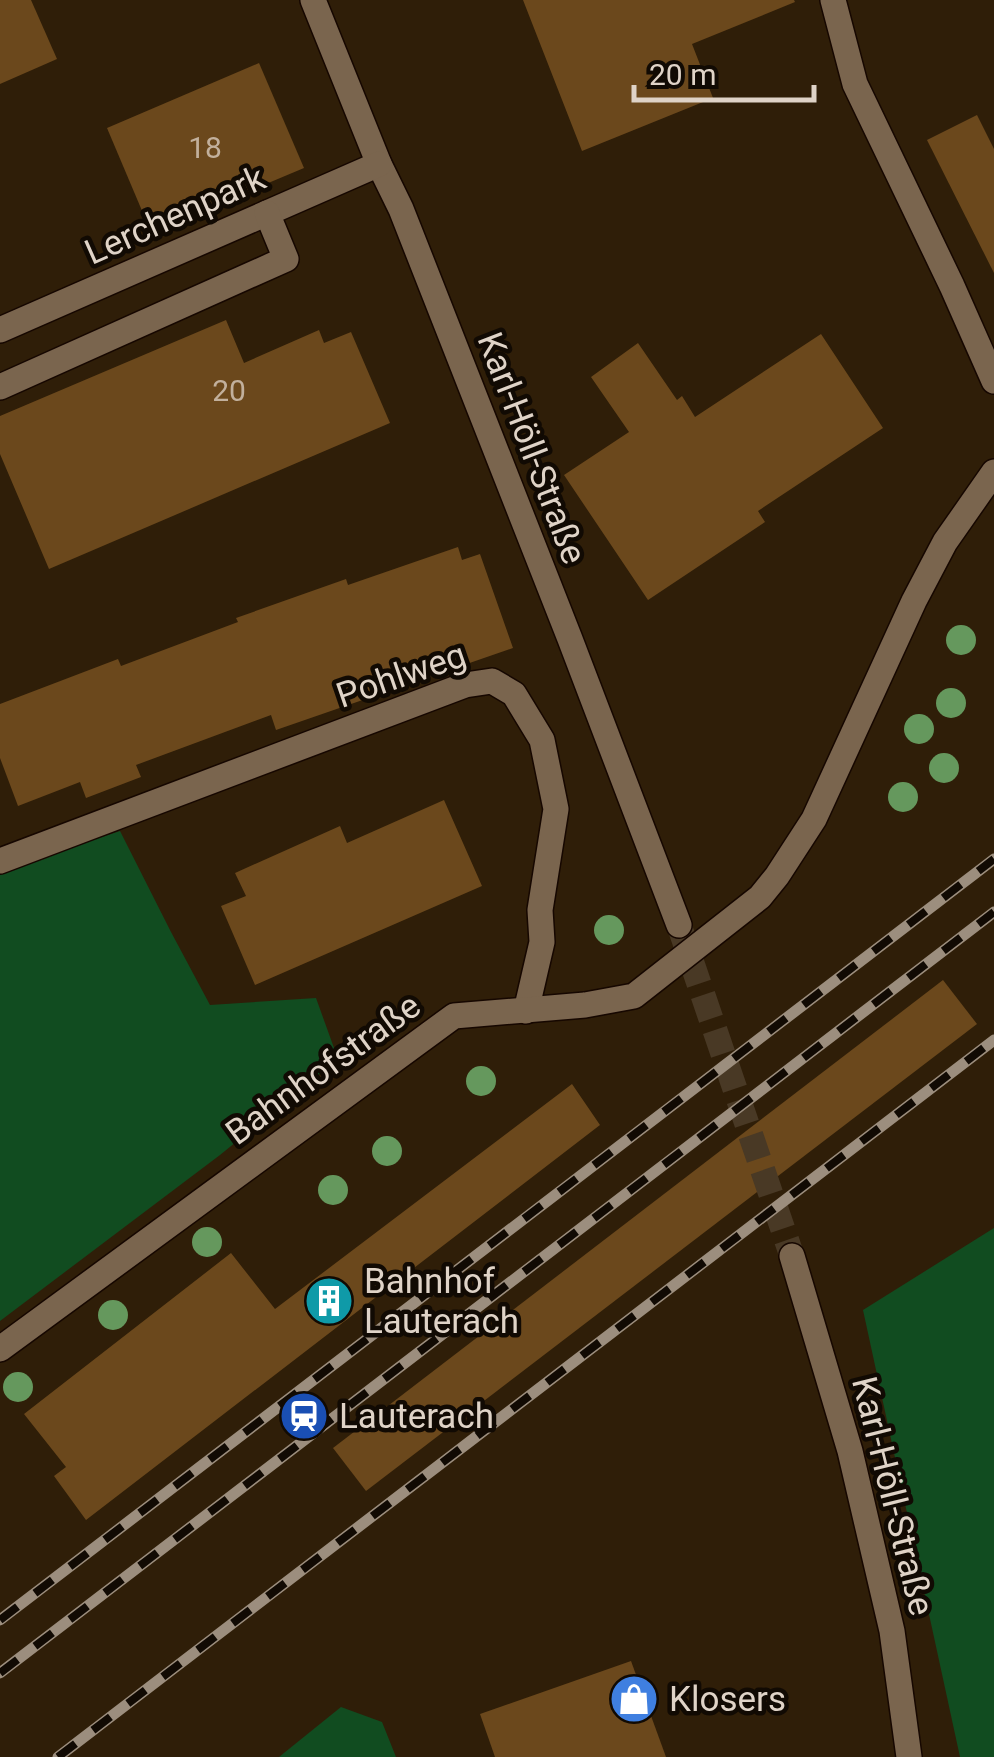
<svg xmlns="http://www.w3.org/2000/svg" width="994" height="1757" font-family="Roboto,sans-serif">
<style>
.green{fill:#114c20}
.building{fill:#6b481c}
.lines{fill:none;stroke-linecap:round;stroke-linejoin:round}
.minor-tunnel{stroke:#493925;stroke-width:25;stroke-dasharray:25 12;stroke-linecap:butt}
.minor-casing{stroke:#160700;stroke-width:28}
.minor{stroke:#7a654e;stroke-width:25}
.rail-casing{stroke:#9c8e7e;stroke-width:11}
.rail{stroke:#110a03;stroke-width:8;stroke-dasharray:22;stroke-linecap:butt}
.tree{fill:#65985d}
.labels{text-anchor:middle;stroke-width:9;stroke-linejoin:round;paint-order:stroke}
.number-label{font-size:30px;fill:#c2b09c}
.street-label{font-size:35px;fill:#dfd3c7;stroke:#110a03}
.poi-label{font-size:35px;fill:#dfd3c7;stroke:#110a03;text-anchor:start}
</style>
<rect width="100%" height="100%" fill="#2f1e08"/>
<!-- green -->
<g class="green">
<path d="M120,831L171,932L210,1005L316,998L338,1059L220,1155L0,1321V871Z"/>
<path d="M994,1228V1757H960L863,1310Z"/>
<path d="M341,1707L382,1722L396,1757H279Z"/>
</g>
<!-- building -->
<g class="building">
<path d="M0,0H31L57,59L0,84Z"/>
<path d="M523,0H794L795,2L692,44L713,98L582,151Z"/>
<path d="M259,63L304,168L151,232L107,128Z"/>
<path d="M977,115L994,149V273L927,140Z"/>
<path d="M226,320L244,363L319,330L324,343L351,332L390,423L49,569L0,454V416Z"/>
<path d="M821,334L883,428L758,511L765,522L648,600L564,475L629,432L591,377L638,343L677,400L682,396L695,417Z"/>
<path d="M458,547L462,560L480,554L513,648L276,730L271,715L136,765L141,777L86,798L80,782L18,806L0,758V704L118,659L121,666L238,622L236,618L346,579L348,585Z"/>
<path d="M444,800L482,886L255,985L221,906L246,896L235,873L340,826L347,843Z"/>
<path d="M943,980L977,1024L366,1491L333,1448Z"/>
<path d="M572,1084L600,1125L86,1520L54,1476L66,1467L24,1414L231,1253L275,1309Z"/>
<path d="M631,1661L666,1757H495L480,1714Z"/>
</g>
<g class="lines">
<!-- minor-tunnel -->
<path class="minor-tunnel" d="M679,925L792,1256"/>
<!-- minor casing -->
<g class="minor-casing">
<g id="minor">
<path d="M313,0L379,164L401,209L570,639L679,925"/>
<path d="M833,0L855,84L952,286L994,381"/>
<path d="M0,330L379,164"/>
<path d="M0,387L286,259L267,213"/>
<path d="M0,861L465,685L492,681L514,694L542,740L556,809L540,910L542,942L526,1011"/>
<path d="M792,1256L850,1451L892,1631L909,1757"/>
<path d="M0,1349L454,1016L585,1005L634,996L760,897L777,876L814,819L914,601L945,542L994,472"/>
</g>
</g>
<!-- minor -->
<use href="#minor" class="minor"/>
<!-- rail casing -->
<g class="rail-casing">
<g id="rail">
<path d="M0,1620L994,859"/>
<path d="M0,1673L994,912"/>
<path d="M58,1757L994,1040"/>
</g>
</g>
<!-- rail -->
<use href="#rail" class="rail"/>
</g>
<!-- trees -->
<g class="tree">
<circle cx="961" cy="640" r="15"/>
<circle cx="951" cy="703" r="15"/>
<circle cx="919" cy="729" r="15"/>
<circle cx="944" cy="768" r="15"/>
<circle cx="903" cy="797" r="15"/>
<circle cx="609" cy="930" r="15"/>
<circle cx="481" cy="1081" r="15"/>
<circle cx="387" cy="1151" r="15"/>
<circle cx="333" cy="1190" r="15"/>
<circle cx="207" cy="1242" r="15"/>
<circle cx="113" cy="1315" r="15"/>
<circle cx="18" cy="1387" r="15"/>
</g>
<!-- icons -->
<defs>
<g id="building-disc" transform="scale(2.5)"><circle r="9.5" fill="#0f9aa8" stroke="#110a03"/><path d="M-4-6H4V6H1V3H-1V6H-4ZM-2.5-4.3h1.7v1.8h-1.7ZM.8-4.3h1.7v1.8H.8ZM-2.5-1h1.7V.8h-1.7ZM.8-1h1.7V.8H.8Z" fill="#fff"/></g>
<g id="station-disc" transform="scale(2.5)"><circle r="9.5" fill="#1a4fb4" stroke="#110a03"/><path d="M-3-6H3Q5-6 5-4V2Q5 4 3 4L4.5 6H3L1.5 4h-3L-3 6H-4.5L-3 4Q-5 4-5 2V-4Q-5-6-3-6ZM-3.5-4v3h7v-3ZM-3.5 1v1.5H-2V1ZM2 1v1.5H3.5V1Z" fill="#fff"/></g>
<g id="shop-disc" transform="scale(2.5)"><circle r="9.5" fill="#3f7fe0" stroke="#110a03"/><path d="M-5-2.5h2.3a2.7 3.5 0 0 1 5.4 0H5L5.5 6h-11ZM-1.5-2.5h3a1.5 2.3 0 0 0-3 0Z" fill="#fff"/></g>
</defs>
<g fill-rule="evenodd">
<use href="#building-disc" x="329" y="1301"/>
<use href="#station-disc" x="304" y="1416"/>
<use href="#shop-disc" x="634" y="1699"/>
</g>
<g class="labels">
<!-- number labels -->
<g class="number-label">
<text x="205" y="158">18</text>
<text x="229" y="401">20</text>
</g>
<!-- street labels -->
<g class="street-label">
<text transform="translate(175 215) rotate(-24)" y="12">Lerchenpark</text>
<text transform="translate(532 448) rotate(69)" y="12">Karl-Höll-Straße</text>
<text transform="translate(401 675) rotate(-19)" y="12">Pohlweg</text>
<text transform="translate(323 1069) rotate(-36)" y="12">Bahnhofstraße</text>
<text transform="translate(893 1496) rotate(76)" y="12">Karl-Höll-Straße</text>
</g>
<!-- poi labels -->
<g class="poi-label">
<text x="364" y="1293">Bahnhof<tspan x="364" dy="40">Lauterach</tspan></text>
<text x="339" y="1428">Lauterach</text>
<text x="669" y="1711">Klosers</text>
</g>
</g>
<!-- scale -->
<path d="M634 85v15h180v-15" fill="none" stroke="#dfd3c7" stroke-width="5"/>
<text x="649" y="85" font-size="30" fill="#dfd3c7" stroke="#110a03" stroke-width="8" paint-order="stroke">20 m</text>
</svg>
